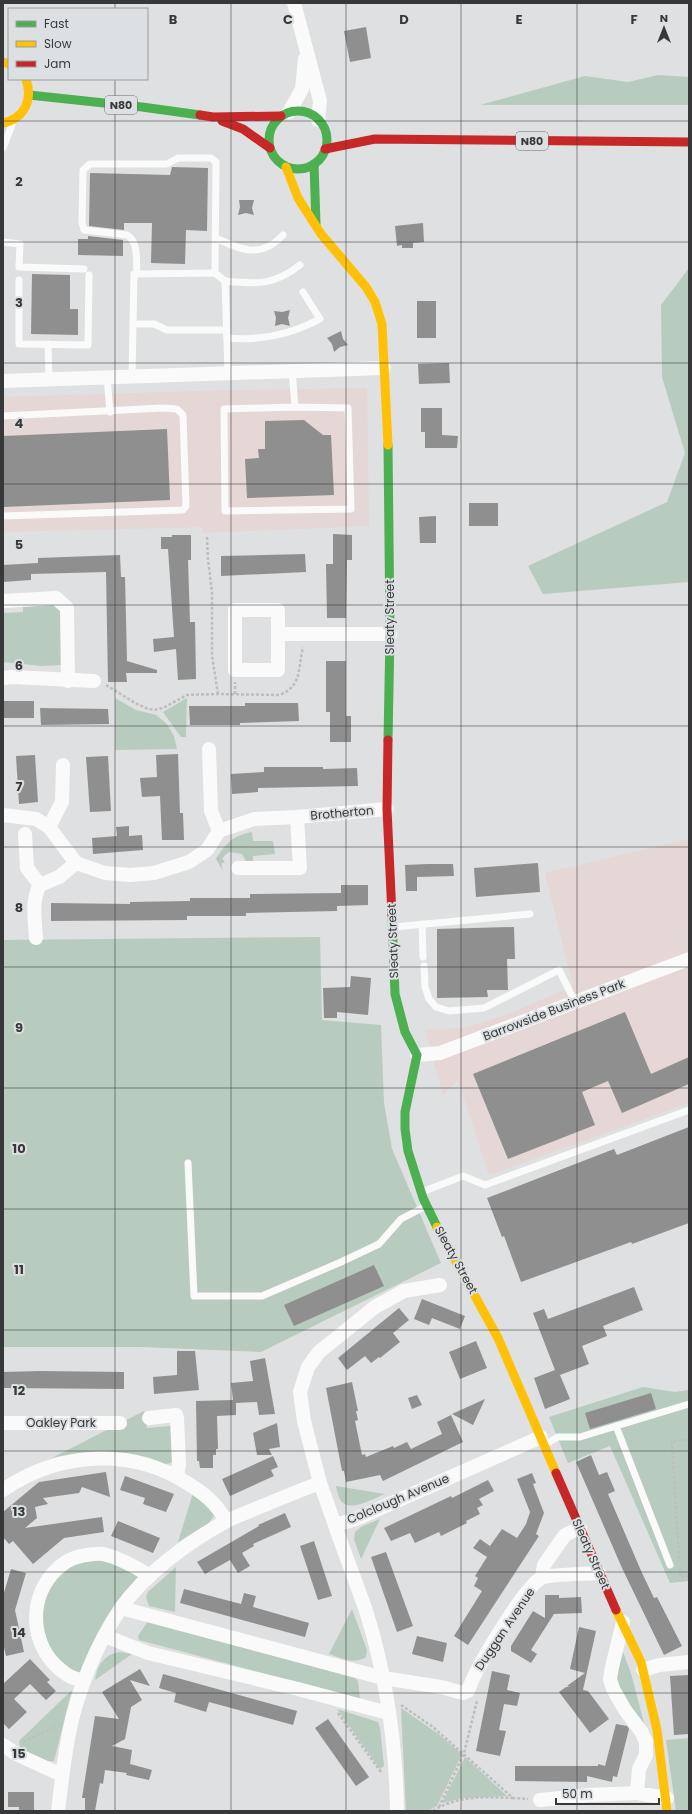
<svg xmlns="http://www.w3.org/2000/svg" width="692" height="1814" font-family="Poppins,sans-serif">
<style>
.commercial{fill:#e4d7d5}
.green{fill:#b7ccbe}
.building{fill:#8f8f8f}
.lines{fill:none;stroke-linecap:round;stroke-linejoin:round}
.path{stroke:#bdbfbf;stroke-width:2.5;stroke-dasharray:3 2;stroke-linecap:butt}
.lane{stroke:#fafafa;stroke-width:7}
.street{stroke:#fafafa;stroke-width:14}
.fast{stroke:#4caf50;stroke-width:9}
.slow{stroke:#ffc107;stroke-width:9}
.jam{stroke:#c62828;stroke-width:9}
.grid{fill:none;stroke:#373839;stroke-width:1;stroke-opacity:0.55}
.labels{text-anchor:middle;stroke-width:4;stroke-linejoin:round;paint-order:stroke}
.shield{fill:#dde0e2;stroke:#696a6c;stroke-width:1}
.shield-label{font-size:11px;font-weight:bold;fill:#373839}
.street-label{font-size:12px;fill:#373839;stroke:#dde0e2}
.grid-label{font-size:13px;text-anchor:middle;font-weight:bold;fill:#373839;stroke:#dde0e2;stroke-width:4;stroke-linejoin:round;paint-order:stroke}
</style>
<rect width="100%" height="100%" fill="#dee0e1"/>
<!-- commercial -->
<g class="commercial">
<path d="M367,388L369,526L203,533L202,527L3,532V397L201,391Z"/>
<path d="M689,839V1103L489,1175L458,1080L443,1095L425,1030L464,1028L506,1015L573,986L545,873Z"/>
</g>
<!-- green -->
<g class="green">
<path d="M658,75L689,77V105H480L585,76L628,82Z"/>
<path d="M689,268V582L543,594L528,566L667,502L685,453L662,377L661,305Z"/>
<path d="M55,602L60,610L62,665L41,666L3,662V613L23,612V604Z"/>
<path d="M115,698L136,710L156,715L167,724L174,736L177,749L115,750Z"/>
<path d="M187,698L186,737H181L163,712Z"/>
<path d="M252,832L253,841H273L275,854L253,856V866L247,863L242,854L230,852C222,855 220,863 223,871L216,859C226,843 232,836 252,832Z"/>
<path d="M320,937L322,1020L381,1025L384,1103L392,1149L441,1263L261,1352L142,1347H3V940Z"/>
<path d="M643,1387L675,1392L689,1390V1581L670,1583L610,1446L568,1463L549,1417Z"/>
<path d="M144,1411L147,1428L170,1426L172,1428L174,1458L171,1463C154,1468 134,1455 117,1453C95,1450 73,1453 52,1458Z"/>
<path d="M336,1486L385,1494C374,1498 350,1513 341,1501C338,1497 337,1491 336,1486Z"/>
<path d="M193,1493L211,1509L214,1516L208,1524L178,1542Z"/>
<path d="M380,1519L361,1559L354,1539L355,1532L361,1527Z"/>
<path d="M104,1559L139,1576L123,1595L80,1673L74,1672L51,1652L41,1630L40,1614L49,1584L73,1565L84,1561Z"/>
<path d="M176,1567L175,1612L149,1606L146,1597L148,1592Z"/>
<path d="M352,1609L367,1650L366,1657C354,1665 342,1658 329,1654Z"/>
<path d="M148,1621L355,1678L358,1681L360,1699L139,1640L138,1636Z"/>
<path d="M621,1647L631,1673L646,1731L629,1708L616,1678Z"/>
<path d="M120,1652L132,1654L95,1680C97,1665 105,1654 120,1652Z"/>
<path d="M72,1690L54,1761C41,1763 30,1754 20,1747L19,1741Z"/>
<path d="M401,1708L437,1733L462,1754L437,1806L428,1811H406Z"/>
<path d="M337,1709L378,1722L380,1728L384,1766L380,1769Z"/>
<path d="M689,1738V1811H676L666,1740Z"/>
<path d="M465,1757L507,1796L462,1798L442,1803Z"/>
</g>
<!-- building -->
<g class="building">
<path d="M366,27L371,58L350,62L344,31Z"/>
<path d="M172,167L208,168L207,231L186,230L185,264L151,263L152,223H124V230L89,226L90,173L170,175Z"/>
<path d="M239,200H254L252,208L254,215L246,213L238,215L240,207Z"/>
<path d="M423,223L424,242L413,243V248H402V245L397,246L395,226Z"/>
<path d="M88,236L123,240V256L78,255V239H88Z"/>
<path d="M32,274L70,275V309H78V335L31,334Z"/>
<rect x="417" y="301" width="19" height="37"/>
<path d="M290,310L288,318L290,326L282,324L275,326L276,318L274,311L282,312Z"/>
<path d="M341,331L343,339L348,345L340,347L334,352L332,344L327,338Z"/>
<path d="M449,363L450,383L419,384L418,364Z"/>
<path d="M421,408H442V435L458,436L457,448H425V432H421Z"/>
<path d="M304,420L323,435H331L334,495L247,498L245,459L259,458L258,449H265V421Z"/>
<path d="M167,429L170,500L3,507V436Z"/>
<rect x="469" y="503" width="29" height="23"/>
<path d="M436,516V543H420L419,517Z"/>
<path d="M333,534L352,535V560H347L346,618H327L326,564H333Z"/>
<path d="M172,535H191V560H188L190,622H195L196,679L178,680L176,649L154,652L153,639L174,637L168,549H161V537H172Z"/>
<path d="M305,554L306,572L221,576V556Z"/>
<path d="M120,555L121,577H125L127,661L157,670V673H126L127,682H108L106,572L31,574V580L3,582V565L38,563V558Z"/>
<path d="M326,661H346V716H351V742H330V712H326Z"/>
<path d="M4,701H34V718H3Z"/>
<path d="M245,703H298L299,721L240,723V725H190L189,706H245Z"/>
<path d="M40,708L108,709L109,724L41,725Z"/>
<path d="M178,754L180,813H183L184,840H162L160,796L142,797L140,778L157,777L156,755Z"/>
<path d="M35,755L38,802L19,804L16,756Z"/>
<path d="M108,756L111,811L90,812L86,757Z"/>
<path d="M264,767H323V769L357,768L358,786L258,788V792L232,794L231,774L264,772Z"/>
<path d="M129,826V836L142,835L143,850L93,854L92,838L117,836L116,827Z"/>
<path d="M538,863L540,892L476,897L474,868Z"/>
<path d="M428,864H453L454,876L417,877V891H406L405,865Z"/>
<path d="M341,885H368V905L337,906V911L246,913V916H187V920L51,921V903L130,904V902L190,901V898H250V894L341,893Z"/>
<path d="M514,927L515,959H507L508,990H487L488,997L437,998V929Z"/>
<path d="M351,976L371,978L368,1015L337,1012V1018H324L323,988L350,987Z"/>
<path d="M625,1012L651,1074L689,1057V1084L622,1113L608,1081L582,1092L595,1125L508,1159L473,1074Z"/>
<path d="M689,1127V1223L632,1244L631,1242L521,1282L504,1236L502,1237L487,1198L614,1149L617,1155Z"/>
<path d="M374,1265L384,1286L294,1326L284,1305Z"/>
<path d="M634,1287L643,1310L603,1326L607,1336L582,1346L589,1364L560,1375L570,1399L545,1409L534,1378L555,1370L533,1313L544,1309L548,1319Z"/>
<path d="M422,1299L465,1316L460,1329L432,1318L429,1325L414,1319Z"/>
<path d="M399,1308L409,1320L393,1333L400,1342L380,1358L379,1357L371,1363L365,1356L347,1370L338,1358Z"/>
<path d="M476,1341L487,1368L460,1379L449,1352Z"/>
<path d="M177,1351H195L199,1390L154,1394L153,1377L177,1375Z"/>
<path d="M265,1358L275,1414L259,1415L257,1402L236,1403V1415L217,1416L218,1449H216V1455H213V1468H200L199,1461H197L196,1401L233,1400L231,1383L253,1381L250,1361Z"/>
<path d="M40,1371L124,1372V1389L3,1388V1372Z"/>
<path d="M352,1382L358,1411H356L358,1420L355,1421L362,1455L365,1454L366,1457L393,1446L394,1448L407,1442L411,1449L442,1434L437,1422L451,1415L463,1442L383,1481L380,1475L346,1482L344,1471H342L326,1388Z"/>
<path d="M651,1393L656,1409L590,1429L585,1413Z"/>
<path d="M417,1395L422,1405L412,1409L408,1398Z"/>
<path d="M485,1399L473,1425L452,1414Z"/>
<path d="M277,1423L280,1447L269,1449L272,1455H257L253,1433Z"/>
<path d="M591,1455L599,1475L607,1472L615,1491L608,1494L642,1573L654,1598L657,1597L682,1646L664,1655L622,1568L576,1462Z"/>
<path d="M273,1456L278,1467L271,1470L274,1476L230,1496L222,1479Z"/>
<path d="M106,1472L110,1497L82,1487L79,1493L43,1498L48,1504L35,1507L37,1518L25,1528L102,1517L104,1532L64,1538L33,1564L13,1541L9,1544L3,1537V1512L39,1482Z"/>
<path d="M532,1473L536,1483L533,1484L544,1513L536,1534L539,1536L468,1645L454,1636L482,1591L474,1586L478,1578L475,1576L487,1557L473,1548L480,1539L490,1546L502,1529L517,1538L526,1524L530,1512L517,1479Z"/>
<path d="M125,1476L174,1494L166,1512L143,1504L145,1498L120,1490Z"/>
<path d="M488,1480L494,1491L479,1499L483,1505L477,1508L480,1514L466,1521L467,1523L441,1536L439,1532L415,1543L410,1533L391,1541L384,1528L451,1496L452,1498Z"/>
<path d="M285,1513L291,1527L253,1544L254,1546L242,1553L250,1566L238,1573L230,1560L205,1574L197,1562L259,1526L258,1525Z"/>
<path d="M118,1521L160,1538L153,1553L111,1536Z"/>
<path d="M314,1541L332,1596L318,1600L300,1546Z"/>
<path d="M386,1552L413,1626L397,1632L371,1557Z"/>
<path d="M11,1569L26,1573L15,1610L24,1652L6,1656L3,1643V1596Z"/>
<path d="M184,1589L241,1604L244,1593L256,1596L253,1607L309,1623L305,1637L180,1603Z"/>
<path d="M545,1595H559V1598L581,1597L582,1613L554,1614L531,1650L537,1654L531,1663L511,1651V1646L533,1611L545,1618Z"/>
<path d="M579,1627L596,1631L583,1690L588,1691L609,1719L590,1733L559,1692L566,1687H570L567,1686L585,1673L570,1669Z"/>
<path d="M417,1636L447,1643L443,1662L412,1654Z"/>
<path d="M30,1659L50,1680L47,1682L56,1691L46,1700L30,1684L14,1699L27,1712L9,1729L3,1723V1684Z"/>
<path d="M140,1669L150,1686L130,1680L142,1700L131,1707L125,1739L112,1746L132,1750L130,1764L152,1770L149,1780L126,1775L127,1773L105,1770L103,1784L100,1783L95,1811H85V1798H82L95,1716L119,1719L102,1692Z"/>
<path d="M492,1671L510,1675L507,1690L520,1693L517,1706L504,1704L499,1730L506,1731L500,1756L476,1751Z"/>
<path d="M163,1674L297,1711L293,1725L209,1702L206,1712L174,1702L176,1693L159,1688Z"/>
<path d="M689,1675V1734L674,1735L670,1676Z"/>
<path d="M328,1719L369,1777L356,1786L315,1728Z"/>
<path d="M616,1724L627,1726L629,1729L617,1777L613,1776L612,1782L587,1776V1782L515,1781V1766H598V1764L605,1766Z"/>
<path d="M8,1792H34V1811H19V1807H8Z"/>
</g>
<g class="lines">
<!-- path -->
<g class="path">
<path d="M207,537L208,559L212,592V656L218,694"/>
<path d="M106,685L135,703L146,708L154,710L163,708L187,695L218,694L279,695C302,687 298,668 303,647"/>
<path d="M235,694V682"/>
<path d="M217,858L226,863"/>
<path d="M679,1559L672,1441L689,1440"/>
<path d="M680,1568V1577L689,1576"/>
<path d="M401,1705L433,1727L513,1798L528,1799"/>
<path d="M338,1713L381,1772H383"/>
<path d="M23,1742L56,1726"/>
<path d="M439,1807L464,1753L477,1701"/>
<path d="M433,1811C457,1795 485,1797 513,1798"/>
</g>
<!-- lane -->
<g class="lane">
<path d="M3,148L12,125"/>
<path d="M216,238C241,250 261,259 283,235"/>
<path d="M3,242L20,244L19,267L84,269"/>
<path d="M137,274C136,261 139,242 127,235L84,230L82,222L83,170L90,164H167L178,158H211L216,162L215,273L225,281L228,373"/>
<path d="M19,280V344L88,345L89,275"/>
<path d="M225,281C257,284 273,286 300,265"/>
<path d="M133,324H154L167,330H226"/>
<path d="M227,338C261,341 290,335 320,319L303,292"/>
<path d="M48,344L49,379"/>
<path d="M292,371L295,407L348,408L351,509L225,511L224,409L295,407"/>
<path d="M132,376L134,274L215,273"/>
<path d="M107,377L110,412"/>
<path d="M3,416L163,408L177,409L183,415L186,506L183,510L3,516"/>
<path d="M422,924L423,957"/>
<path d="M394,927L530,914"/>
<path d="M424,966L425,987L429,999L436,1007L449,1011L484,1008L559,970L575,1002"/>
<path d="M188,1163L194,1296H262L341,1262L379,1244L401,1219L426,1206"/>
<path d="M422,1192L463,1176L485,1185L689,1110"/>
<path d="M616,1426L670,1565"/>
<path d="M544,1445L558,1437H580L689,1404"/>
</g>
<!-- street -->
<g class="street">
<path d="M294,3L320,101L318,120"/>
<path d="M289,112L302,89L305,59"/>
<path d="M3,381L384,368"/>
<path d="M3,601L56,598L67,608L68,681"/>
<rect x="235" y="610" width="43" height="60"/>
<path d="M279,634H390"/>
<path d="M3,678L12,677L94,681"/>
<path d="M209,749L211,811L219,831"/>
<path d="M3,815L36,819L49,827L76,863L105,873L130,875L154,873L189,862L207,850L219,831L254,819L297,817L387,809"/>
<path d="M49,827L62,802L63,765"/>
<path d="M25,834L27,868L40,885"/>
<path d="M238,868H300L297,817"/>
<path d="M36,938C35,920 31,901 40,885L59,877L76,863"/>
<path d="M417,1055L440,1053L689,959"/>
<path d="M440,1285L404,1291L375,1307L319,1352L308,1367L300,1392L304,1421L320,1483L335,1525L356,1519L541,1437"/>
<path d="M149,1418L176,1415L177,1418L179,1464L177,1476"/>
<path d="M3,1423H120"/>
<path d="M3,1490C58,1452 130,1447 187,1483C205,1494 216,1503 226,1521"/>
<path d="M335,1525C345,1555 357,1584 367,1614C386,1676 396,1746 397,1811"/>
<path d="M542,1577L544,1565L565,1535L580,1528"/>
<path d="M121,1608L383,1678L441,1687L463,1693L468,1691C475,1669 523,1589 541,1578C548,1574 588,1574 599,1573"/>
<path d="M623,1622L612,1667L610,1679L613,1689L625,1710L641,1731L646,1742V1755L639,1769L637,1793L667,1798"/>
<path d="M105,1636L148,1653L298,1689L388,1713"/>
<path d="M643,1670L659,1665L689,1662"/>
<path d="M84,1681C78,1679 71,1678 66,1674C32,1651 26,1604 53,1573C61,1564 70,1558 81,1556C88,1555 96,1553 103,1554C120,1558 136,1567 150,1576"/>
<path d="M3,1745L18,1755L62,1775"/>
<path d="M540,1800L590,1795L637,1793"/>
<path d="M58,1811C61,1785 64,1759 69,1733C77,1692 97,1643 121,1608C145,1574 188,1542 225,1522C234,1517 245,1513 255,1509C277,1500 298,1491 320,1483"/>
</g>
<!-- fast -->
<g class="fast">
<path d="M29,95L142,107L200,115"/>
<circle cx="298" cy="140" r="29"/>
<path d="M314,164L316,224"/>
<path d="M388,740L390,634L388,445"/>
<path d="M392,915L395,994L405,1032L417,1055L405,1112V1129L408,1151L423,1198L437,1227"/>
</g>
<!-- slow -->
<g class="slow">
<path d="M3,62L9,64"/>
<path d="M3,123C25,118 33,100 26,79"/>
<path d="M286,167L298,198L321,234L366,287L375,302L382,324L388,445"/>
<path d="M437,1227L498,1338L556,1473"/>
<path d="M616,1610L641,1662L657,1730L667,1811"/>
</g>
<!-- jam -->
<g class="jam">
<path d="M200,115L213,117L281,116"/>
<path d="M222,121L243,129L270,148"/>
<path d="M325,149L375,139L689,142"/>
<path d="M388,740L387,809L392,915"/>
<path d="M556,1473L616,1610"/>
</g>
</g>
<!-- grid -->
<path class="grid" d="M115,3V9M231,3V1811M346,3V1811M461,3V1811M577,3V1811M115,79V1811M3,121H689M3,242H689M3,363H689M3,484H689M3,605H689M3,726H689M3,847H689M3,967H689M3,1088H689M3,1209H689M3,1330H689M3,1451H689M3,1572H689M3,1693H689"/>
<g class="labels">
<!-- shield labels -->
<g class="shield">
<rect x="105" y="96" width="32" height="18" rx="3"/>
<rect x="516" y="132" width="32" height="18" rx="3"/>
</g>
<g class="shield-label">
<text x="121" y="109">N80</text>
<text x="532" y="145">N80</text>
</g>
<!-- street labels -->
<g class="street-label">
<text transform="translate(390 617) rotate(-90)" y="4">Sleaty Street</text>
<text transform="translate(342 813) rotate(-5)" y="4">Brotherton</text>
<text transform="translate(393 941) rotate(-92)" y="4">Sleaty Street</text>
<text transform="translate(554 1010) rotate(-21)" y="4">Barrowside Business Park</text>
<text transform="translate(456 1260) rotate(61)" y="4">Sleaty Street</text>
<text x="61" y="1427">Oakley Park</text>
<text transform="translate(398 1499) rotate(-23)" y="4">Colclough Avenue</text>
<text transform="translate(591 1554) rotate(66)" y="4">Sleaty Street</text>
<text transform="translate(505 1629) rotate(-56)" y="4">Duggan Avenue</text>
</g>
</g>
<g class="grid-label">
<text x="173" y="24">B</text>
<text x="288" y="24">C</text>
<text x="404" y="24">D</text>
<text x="519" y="24">E</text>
<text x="634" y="24">F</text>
<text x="19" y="186">2</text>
<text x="19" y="307">3</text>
<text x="19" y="428">4</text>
<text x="19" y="549">5</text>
<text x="19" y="670">6</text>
<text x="19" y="791">7</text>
<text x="19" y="912">8</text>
<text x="19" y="1032">9</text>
<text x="19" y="1153">10</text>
<text x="19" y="1274">11</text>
<text x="19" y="1395">12</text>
<text x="19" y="1516">13</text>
<text x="19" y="1637">14</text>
<text x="19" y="1758">15</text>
</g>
<!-- border -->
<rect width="692" height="1814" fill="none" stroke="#373839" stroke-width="8"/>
<!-- legend -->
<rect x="8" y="8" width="140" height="72" fill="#dde0e2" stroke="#9b9d9e"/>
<rect x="16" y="21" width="20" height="6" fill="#4caf50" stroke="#9b9d9e"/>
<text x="44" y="28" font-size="12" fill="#373839">Fast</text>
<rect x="16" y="41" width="20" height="6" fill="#ffc107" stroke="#9b9d9e"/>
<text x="44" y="48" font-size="12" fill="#373839">Slow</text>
<rect x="16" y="61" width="20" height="6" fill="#c62828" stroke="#9b9d9e"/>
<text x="44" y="68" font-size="12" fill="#373839">Jam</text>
<!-- north arrow -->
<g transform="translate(664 28)" stroke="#dde0e2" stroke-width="3" paint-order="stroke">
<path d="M0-3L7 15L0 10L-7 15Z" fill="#373839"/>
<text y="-6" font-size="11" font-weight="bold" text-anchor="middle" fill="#373839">N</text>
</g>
<!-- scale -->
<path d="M556 1798v6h103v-6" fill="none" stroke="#373839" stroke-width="2"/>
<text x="562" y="1798" font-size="12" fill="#373839" stroke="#dde0e2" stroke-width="3" paint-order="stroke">50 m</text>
</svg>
